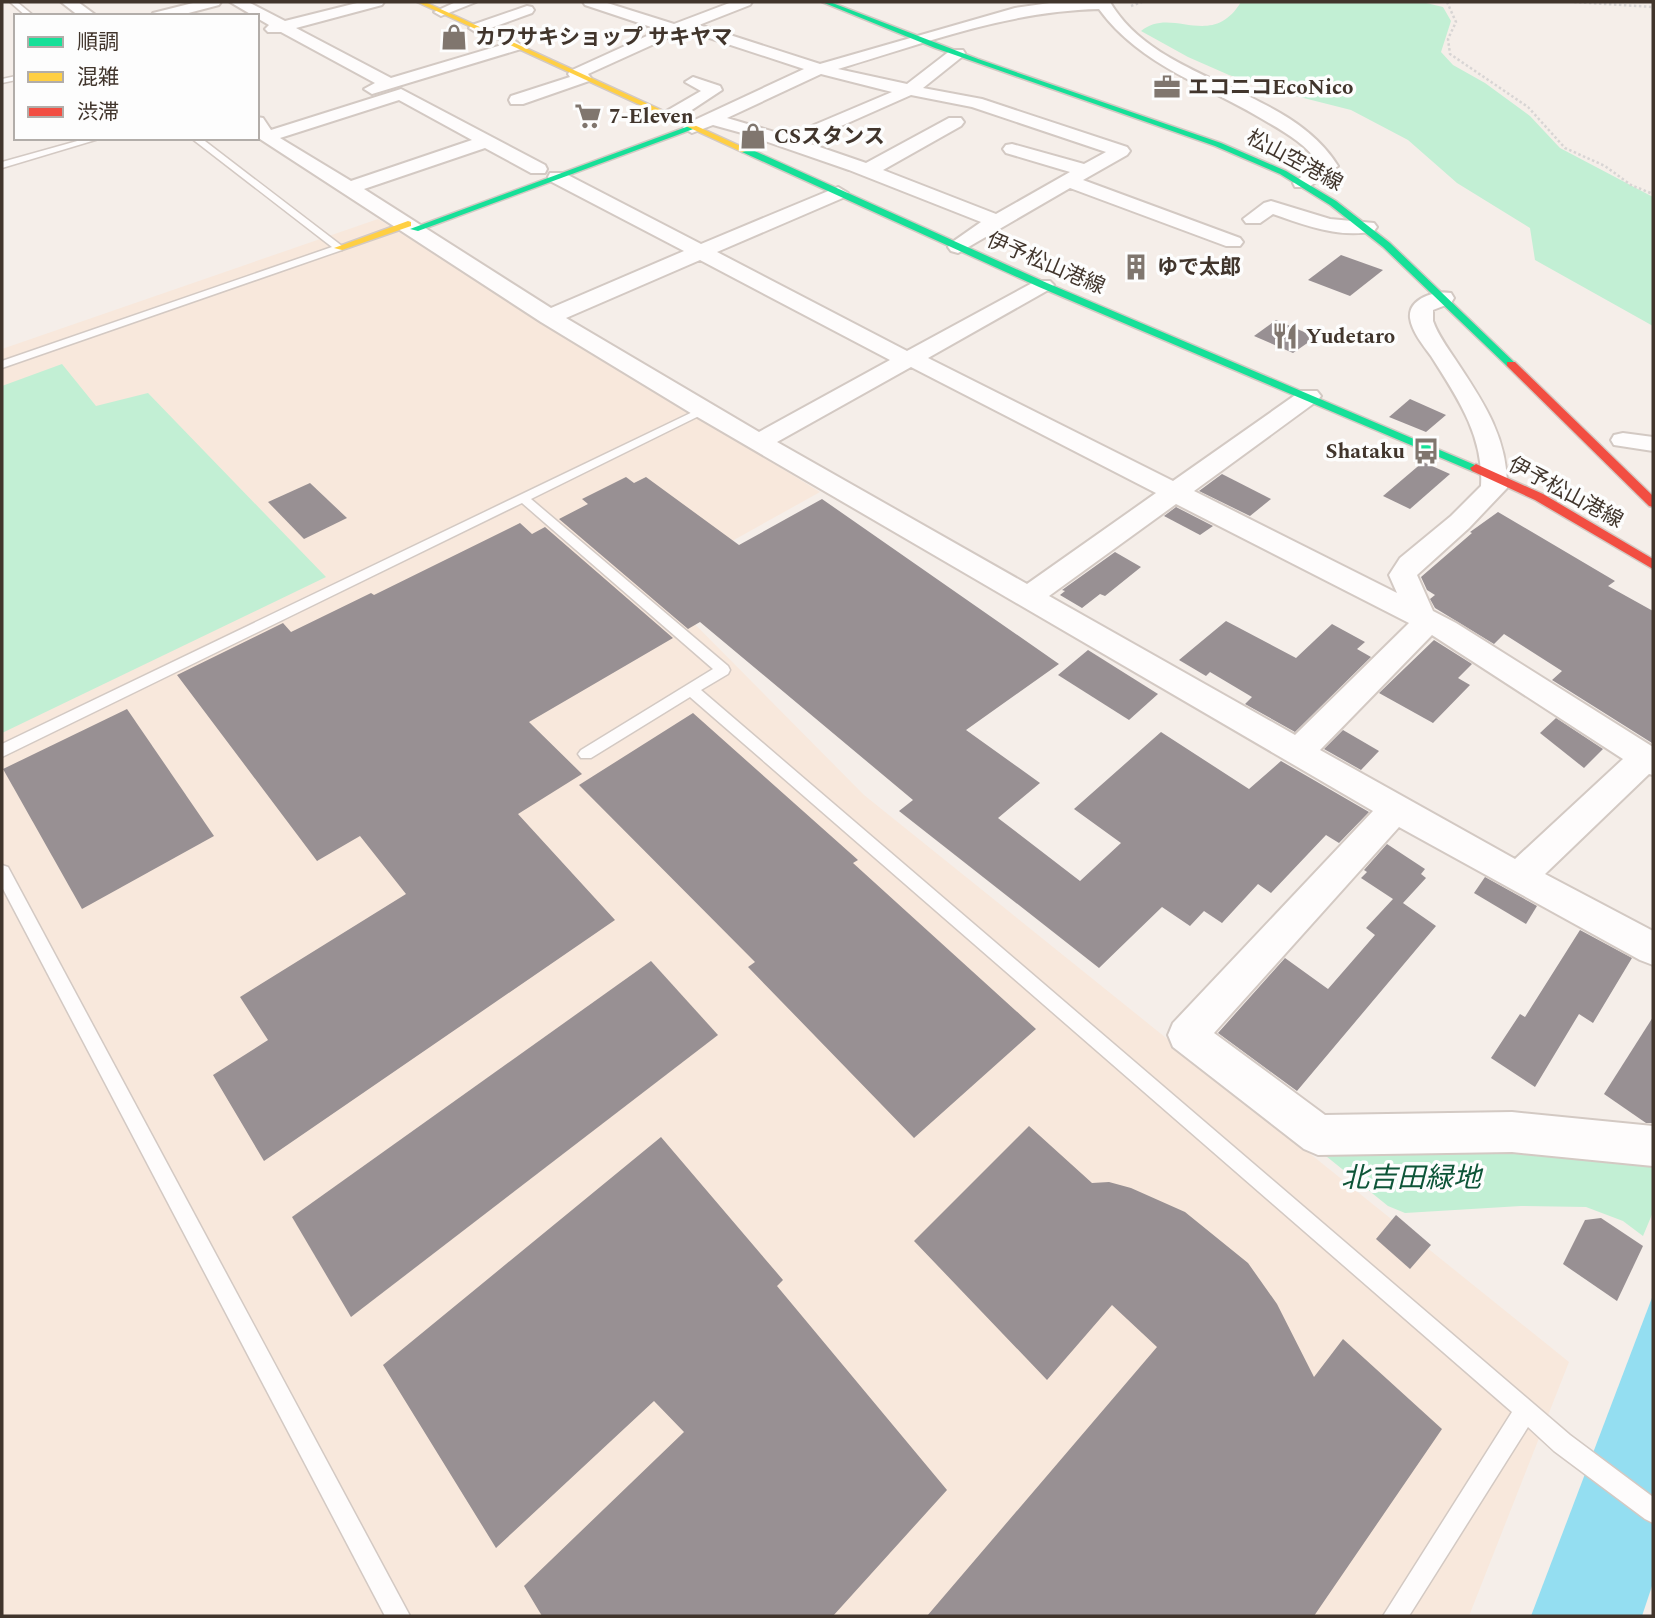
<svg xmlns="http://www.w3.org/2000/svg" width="1655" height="1618" font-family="Spectral,'Noto Sans JP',serif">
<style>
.built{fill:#f8e8dc}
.green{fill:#c2efd4}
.water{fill:#94def1}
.building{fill:#989093}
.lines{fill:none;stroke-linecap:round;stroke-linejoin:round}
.lane-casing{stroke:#d3c9c3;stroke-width:3}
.street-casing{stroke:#d3c9c3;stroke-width:4}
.fast-casing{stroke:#d3c9c3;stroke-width:3}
.slow-casing{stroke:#d3c9c3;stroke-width:3}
.jam-casing{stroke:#d3c9c3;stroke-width:3}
.path{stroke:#d8d5d4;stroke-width:2.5;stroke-dasharray:2.5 2.5;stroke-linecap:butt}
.lane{fill:#fefcfc;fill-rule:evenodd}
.street{fill:#fefcfc;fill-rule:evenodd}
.fast{fill:#16e098;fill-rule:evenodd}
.slow{fill:#ffcf43;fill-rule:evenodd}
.jam{fill:#f24e42;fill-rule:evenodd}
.labels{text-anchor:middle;stroke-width:7;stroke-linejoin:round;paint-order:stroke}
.far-poi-label{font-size:21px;font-weight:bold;fill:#41352c;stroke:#fdfdfd;text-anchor:start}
.far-street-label{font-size:21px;fill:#41352c;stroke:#fdfdfd}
.near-park-label{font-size:28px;font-style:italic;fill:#0e5538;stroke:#fdfdfd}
</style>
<rect width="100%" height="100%" fill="#f5eee9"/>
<!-- built -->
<path class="built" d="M378,219L820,492L655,584L864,795L1569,1362L1469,1616H2V349Z"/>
<!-- green -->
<g class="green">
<path d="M1241,2H1422L1443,7L1451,21L1441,52L1453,65L1485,83L1530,116L1560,148L1653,197V326L1535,260L1530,228L1457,183L1408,140L1351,110L1272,90L1229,75L1188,57L1141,31C1172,5 1211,51 1241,2Z"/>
<path d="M62,364L96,406L148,393L326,577L2,733V386Z"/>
<path d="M1517,1139L1653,1152V1212L1643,1236L1623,1221L1586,1207L1521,1206L1405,1213L1388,1206L1316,1148Z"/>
</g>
<!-- water -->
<path class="water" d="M1653,1295V1583L1642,1616H1531Z"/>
<!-- building -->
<g class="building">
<path d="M1341,255L1383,270L1350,296L1308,280Z"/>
<path d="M1276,320L1316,337L1293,353L1254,336Z"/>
<path d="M1410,399L1446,415L1426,432L1389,417Z"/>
<path d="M1423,462L1450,474L1410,509L1383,496Z"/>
<path d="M1222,474L1271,499L1250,516L1199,491Z"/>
<path d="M626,477L634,483L646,477L739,545L822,499L1059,664L966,730L1040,783L998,818L1080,881L1121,843L1074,809L1161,732L1249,789L1281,761L1369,812L1339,843L1326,835L1271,893L1258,884L1222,923L1204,911L1190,926L1162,907L1099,968L899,811L913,800L700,622L688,629L559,519L588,504L582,499Z"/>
<path d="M310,483L347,518L304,539L268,502Z"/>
<path d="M1176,507L1213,526L1200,535L1164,516Z"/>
<path d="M1498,512L1615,581L1608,586L1653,611L1652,743L1552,680L1562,671L1504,634L1494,644L1435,608L1430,599L1435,595L1427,590L1421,577L1472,533L1470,532Z"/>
<path d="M520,523L532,534L545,527L673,638L529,722L582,774L518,814L615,920L264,1161L213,1075L268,1040L240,997L406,894L360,836L317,861L177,675L283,623L291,632L371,593L374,595Z"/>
<path d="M1115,552L1141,567L1105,596L1100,594L1082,608L1060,595L1065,591L1062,590Z"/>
<path d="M1226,621L1296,658L1332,624L1365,642L1357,649L1371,657L1295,732L1245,704L1252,697L1210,672L1206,676L1179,660Z"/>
<path d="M1434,640L1472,664L1458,678L1470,685L1433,723L1379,693Z"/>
<path d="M1088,650L1158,694L1129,720L1058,675Z"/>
<path d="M127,709L214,836L82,909L3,769Z"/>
<path d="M693,713L858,860L853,863L1036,1029L914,1138L748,967L755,962L579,785Z"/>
<path d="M1556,718L1603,749L1584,768L1540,733Z"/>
<path d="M1343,730L1379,751L1361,770L1324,749Z"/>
<path d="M1387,844L1425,869L1421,874L1426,878L1403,903L1436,926L1297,1091L1218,1033L1285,958L1328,989L1375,935L1366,928L1393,899L1361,878L1367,872L1364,870Z"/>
<path d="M1485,877L1537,906L1526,924L1474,893Z"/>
<path d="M1580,930L1632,958L1593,1023L1579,1014L1535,1087L1491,1058L1520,1014L1525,1017Z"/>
<path d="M651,961L718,1035L351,1317L292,1217Z"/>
<path d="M1653,1017V1123H1646L1604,1094Z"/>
<path d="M1029,1126L1092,1183L1109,1182L1131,1188L1185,1212L1248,1263L1277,1304L1314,1377L1343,1339L1442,1429L1314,1616H927L1157,1347L1112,1305L1047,1380L914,1241Z"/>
<path d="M661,1137L783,1280L777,1286L947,1490L833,1616H542L524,1586L684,1432L654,1401L496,1548L383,1365Z"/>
<path d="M1396,1215L1431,1245L1410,1269L1376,1239Z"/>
<path d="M1601,1218L1643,1246L1617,1301L1563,1264L1585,1220Z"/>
</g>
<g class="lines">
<!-- lane casing -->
<g class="lane-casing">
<g id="lane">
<path d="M10,2H17L34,16H26Z"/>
<path d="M16,76V80L2,83V79Z"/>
<path d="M88,138H102L2,168V162Z"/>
<path d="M191,138H201L342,246V250L2,368V361L332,247Z"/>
<path d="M703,407L709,410L707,412L531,499L728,666L730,670L728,674L701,690L1570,1435L1653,1497V1523L1645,1519L1554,1451L1528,1427L1409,1616H1383L1512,1412L690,697L591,758H581L578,754L581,750L713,669L522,503L2,757V744Z"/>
<path d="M2,865L8,867L410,1616H385L2,887Z"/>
</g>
</g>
<!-- street casing -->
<g class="street-casing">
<g id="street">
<path d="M61,2H78L97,16H79Z"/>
<path d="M197,2H221L219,5L177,16H151L153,13Z"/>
<path d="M230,2H248L285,21L361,2H384L382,5L296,28L391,78L515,41L523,46L521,49L372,94L364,89L375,83L281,32H268L265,29L269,25Z"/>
<path d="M456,2H476L441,16L434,12Z"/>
<path d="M583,2H604L674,24L732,2H752L750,5L699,25L820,64L1015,8L1057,2H1110C1158,84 1288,85 1338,166L1309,187H1295L1293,183L1319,164C1308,146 1288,134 1269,123C1211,87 1140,66 1099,9C1009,11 924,43 838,69L907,84L951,50H963L965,53L963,56L923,88L982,99L1127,147L1130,151L1127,155L1083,180L1240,238L1243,242L1240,246H1226L1070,188L958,253L951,251L948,247L951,243L981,222L849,170L742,133L713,125L692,133L683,128L686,124L804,69L685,30L588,74L591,78L589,81L523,104H511L509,100L511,96L570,77L568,74L570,71L660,30L585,5ZM821,74L892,92L788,136L727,118ZM911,95L972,107L1106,152L1084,164L1012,144L1006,145L1003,149L1006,153L1070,172L996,214L883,170L961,126L964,122L961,118H949L866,163L805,142Z"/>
<path d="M527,6L532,7L534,10L532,13L477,33L469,28L472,25Z"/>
<path d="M693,77L720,86L722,90L675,121H663L660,117L663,113L701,91L685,82Z"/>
<path d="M401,89L545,165L547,169L545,173H531L485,148L364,189L551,308L684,251L550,181L548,177L550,173H564L701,244L838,187L848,193L845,197L717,252L907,351L1036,281H1050L1054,285L1050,289L928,358L1173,481L1301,391H1317L1321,396L1317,401L1194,491L1397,593L1389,575L1400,558L1451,516L1481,486C1484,436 1457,397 1431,356C1423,345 1412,332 1410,318C1408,298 1436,290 1451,293L1454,298L1451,303L1433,310V321C1438,335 1447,347 1455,359C1482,400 1508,437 1507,488L1469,528L1417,575L1433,611L1456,623L1653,747V775L1649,774L1545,874L1653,931V965L1640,960L1399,827L1214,1033L1325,1115L1512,1112L1653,1126V1166L1512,1152L1318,1155L1304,1149L1173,1047L1168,1035L1173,1023L1373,811L694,415L541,322L257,137V117L263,118L271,130ZM399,100L472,140L351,181L280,138ZM700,260L890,360L759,432L566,318ZM911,367L1156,493L1027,584L777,442ZM1176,504L1409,623L1295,735L1049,596ZM1432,635L1623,759L1515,859L1320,750Z"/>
<path d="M1271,201L1330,219L1374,223L1377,227L1374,231C1341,239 1304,225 1273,214L1260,223H1246L1243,219L1264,203Z"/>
<path d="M1623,433L1653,437V451L1614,445L1611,440L1614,435Z"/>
</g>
</g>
<!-- fast casing -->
<g class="fast-casing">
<g id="fast">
<path d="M822,2H830L978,59L1221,143L1286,171L1336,201L1390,243L1516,364L1507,366L1383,247L1330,205L1280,174L1215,146L935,48Z"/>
<path d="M689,126L696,128L418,231L410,229Z"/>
<path d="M742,148H748L1047,283L1482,468L1476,472L1472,471L1039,287L742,152Z"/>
</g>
</g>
<!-- slow casing -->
<g class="slow-casing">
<g id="slow">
<path d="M417,2H425L749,150L742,152Z"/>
<path d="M408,221L411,222V226L342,250L334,248Z"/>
</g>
</g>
<!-- jam casing -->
<g class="jam-casing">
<g id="jam">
<path d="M1507,362H1515L1653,496V507L1649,506L1507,366Z"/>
<path d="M1476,464L1543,494L1653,559V569L1535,500L1472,471L1470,468Z"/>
</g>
</g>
<!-- path -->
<g class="path">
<path d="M1447,2L1456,22L1448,39L1450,54L1528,107L1565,148L1605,166L1631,185L1653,194"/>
<path d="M1574,2L1653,7"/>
<path d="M1131,6L1142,2"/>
</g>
<!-- lane -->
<use href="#lane" class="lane"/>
<!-- street -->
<use href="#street" class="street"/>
<!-- fast -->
<use href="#fast" class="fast"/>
<!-- slow -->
<use href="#slow" class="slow"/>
<!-- jam -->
<use href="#jam" class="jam"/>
</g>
<!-- icons -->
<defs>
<g id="shop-bare" transform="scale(2.1)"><path d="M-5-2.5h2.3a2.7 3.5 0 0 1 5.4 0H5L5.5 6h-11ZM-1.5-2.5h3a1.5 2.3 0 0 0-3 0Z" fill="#80766e" stroke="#fdfdfd" stroke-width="2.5" paint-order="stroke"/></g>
<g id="office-bare" transform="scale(2.1)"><path d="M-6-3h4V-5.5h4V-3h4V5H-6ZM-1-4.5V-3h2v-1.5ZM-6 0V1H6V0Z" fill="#80766e" stroke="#fdfdfd" stroke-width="2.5" paint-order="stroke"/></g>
<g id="supermarket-bare" transform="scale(2.1)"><path d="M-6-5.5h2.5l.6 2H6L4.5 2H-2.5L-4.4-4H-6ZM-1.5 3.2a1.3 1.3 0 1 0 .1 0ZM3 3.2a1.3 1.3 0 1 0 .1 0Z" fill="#80766e" stroke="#fdfdfd" stroke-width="2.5" paint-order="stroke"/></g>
<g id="building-bare" transform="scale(2.1)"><path d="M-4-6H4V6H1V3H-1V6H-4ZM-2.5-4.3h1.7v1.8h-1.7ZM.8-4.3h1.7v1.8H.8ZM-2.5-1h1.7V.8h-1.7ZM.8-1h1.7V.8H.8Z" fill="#80766e" stroke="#fdfdfd" stroke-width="2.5" paint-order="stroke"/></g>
<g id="restaurant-bare" transform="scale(2.1)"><path d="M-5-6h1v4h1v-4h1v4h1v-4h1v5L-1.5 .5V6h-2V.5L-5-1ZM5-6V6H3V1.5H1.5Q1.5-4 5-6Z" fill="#80766e" stroke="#fdfdfd" stroke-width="2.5" paint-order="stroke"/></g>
<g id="bus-bare" transform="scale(2.1)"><path d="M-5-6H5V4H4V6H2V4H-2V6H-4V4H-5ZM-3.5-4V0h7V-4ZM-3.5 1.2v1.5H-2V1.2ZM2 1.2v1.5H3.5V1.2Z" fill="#80766e" stroke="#fdfdfd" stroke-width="2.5" paint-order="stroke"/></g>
</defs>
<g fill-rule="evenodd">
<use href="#shop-bare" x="454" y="37"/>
<use href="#office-bare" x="1167" y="87"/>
<use href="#supermarket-bare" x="588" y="116"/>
<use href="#shop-bare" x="753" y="136"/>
<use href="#building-bare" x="1136" y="267"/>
<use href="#restaurant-bare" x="1285" y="336"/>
<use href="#bus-bare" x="1426" y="451"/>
</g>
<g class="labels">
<!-- far-poi labels -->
<g class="far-poi-label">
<text x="475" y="44">カワサキショップ サキヤマ</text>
<text x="1188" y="94">エコニコEcoNico</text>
<text x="609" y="123">7-Eleven</text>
<text x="774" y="143">CSスタンス</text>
<text x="1157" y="274">ゆで太郎</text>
<text x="1306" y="343">Yudetaro</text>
<text x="1405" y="458" text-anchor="end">Shataku</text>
</g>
<!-- far-street labels -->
<g class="far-street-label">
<text transform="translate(1295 160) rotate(28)" y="7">松山空港線</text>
<text transform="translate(1046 263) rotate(23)" y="7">伊予松山港線</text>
<text transform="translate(1566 492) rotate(28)" y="7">伊予松山港線</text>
</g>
<!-- near-park labels -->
<g class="near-park-label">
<text x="1411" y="1187">北吉田緑地</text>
</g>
</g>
<!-- border -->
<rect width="1655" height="1618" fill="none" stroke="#41352c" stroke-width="7"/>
<!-- legend -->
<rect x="14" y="14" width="245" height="126" fill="#fdfdfd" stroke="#b2ada9" stroke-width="2"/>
<rect x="28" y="37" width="35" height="10" fill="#16e098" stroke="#b2ada9" stroke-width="2"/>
<text x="77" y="49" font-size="21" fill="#41352c">順調</text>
<rect x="28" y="72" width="35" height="10" fill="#ffcf43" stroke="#b2ada9" stroke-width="2"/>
<text x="77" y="84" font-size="21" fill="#41352c">混雑</text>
<rect x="28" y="107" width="35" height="10" fill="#f24e42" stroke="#b2ada9" stroke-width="2"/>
<text x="77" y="119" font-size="21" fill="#41352c">渋滞</text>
</svg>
